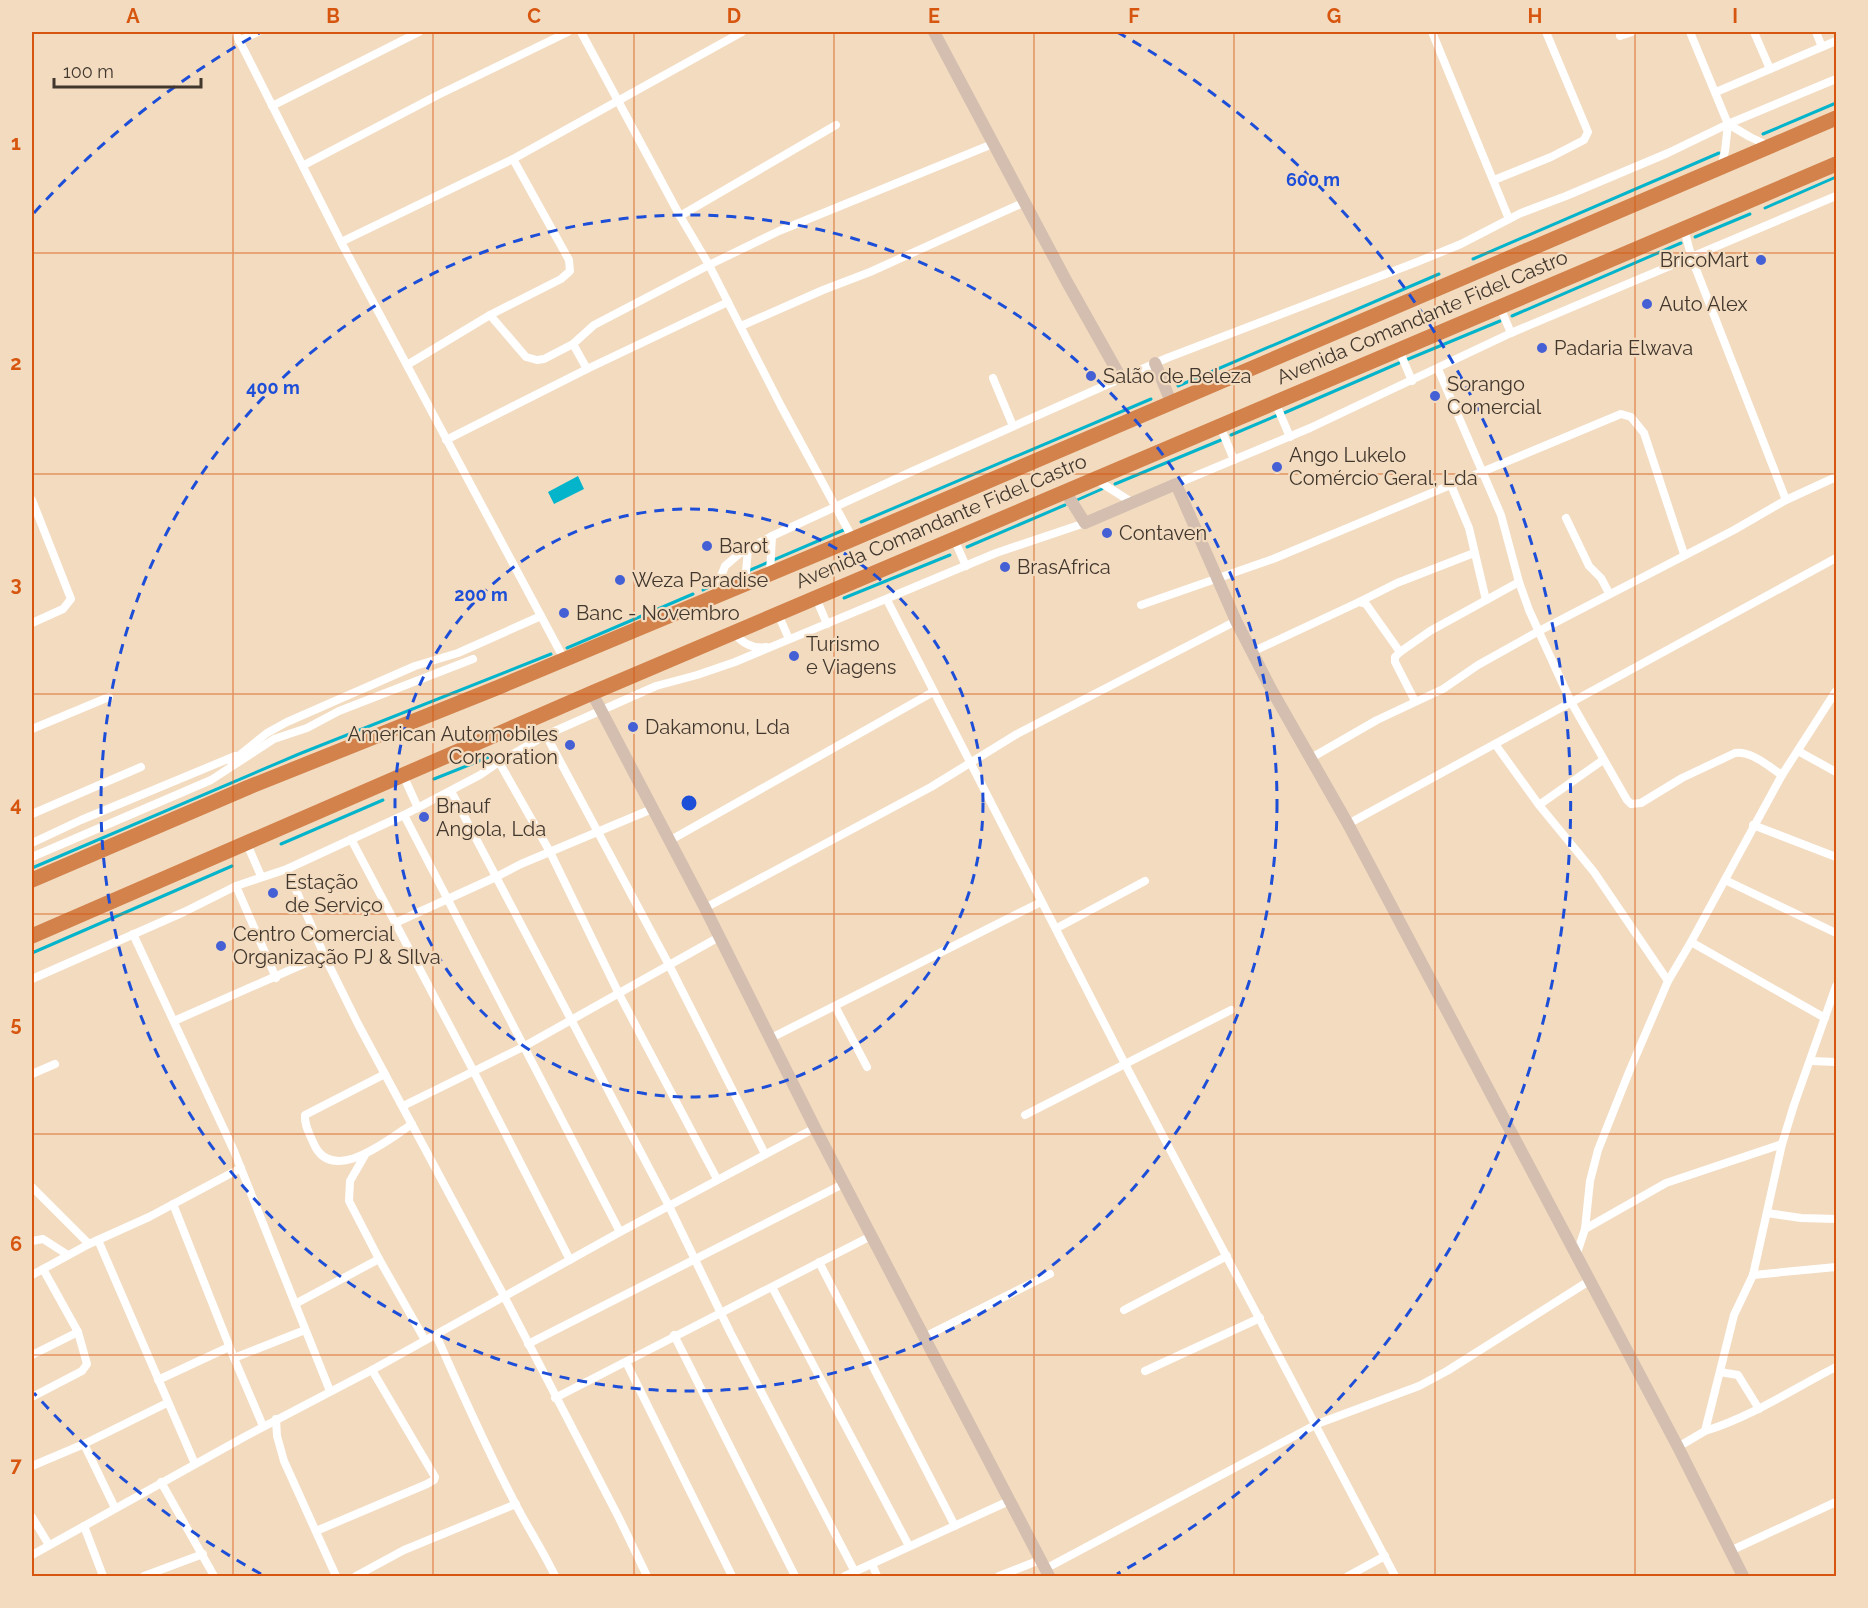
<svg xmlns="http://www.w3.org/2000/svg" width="1868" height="1608" font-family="Raleway,sans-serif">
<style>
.water{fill:#04b4cb}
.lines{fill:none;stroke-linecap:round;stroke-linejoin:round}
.stream{stroke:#04b4cb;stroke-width:3}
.street{stroke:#fff;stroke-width:8}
.secondary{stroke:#d4beaf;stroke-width:12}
.highway{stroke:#d2824a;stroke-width:15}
.grid{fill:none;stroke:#d7560f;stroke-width:1.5;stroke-opacity:0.55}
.ring{fill:none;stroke:#1d4ed8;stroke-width:3;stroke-dasharray:10 8}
.poi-dot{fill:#4460d4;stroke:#f3dbc0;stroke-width:2}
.labels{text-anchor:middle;stroke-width:4.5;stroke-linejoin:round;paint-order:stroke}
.poi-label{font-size:20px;fill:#41372d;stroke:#f3dbc0;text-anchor:start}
.street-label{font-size:20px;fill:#41372d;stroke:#f3dbc0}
.centre{fill:#1d4ed8;stroke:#f3dbc0;stroke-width:3}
.ring-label{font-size:18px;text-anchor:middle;font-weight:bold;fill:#1d4ed8;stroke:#f3dbc0;stroke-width:4.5;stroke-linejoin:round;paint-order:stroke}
.neatline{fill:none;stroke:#d7560f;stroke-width:2}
.grid-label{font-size:20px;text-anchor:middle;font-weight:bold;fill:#d7560f}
</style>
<rect width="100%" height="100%" fill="#f3dbc0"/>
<!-- water -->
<path class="water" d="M578,476L584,489L554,504L548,492Z"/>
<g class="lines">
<!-- stream -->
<g class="stream">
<path d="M1763,134L1836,103"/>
<path d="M1765,208L1836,177"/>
<path d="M1695,237L1750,214"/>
<path d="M1473,259L1719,153"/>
<path d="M1512,316L1681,243"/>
<path d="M1406,360L1500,321"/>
<path d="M1178,386L1439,274"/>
<path d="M1284,413L1399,363"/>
<path d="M1231,435L1278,415"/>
<path d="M1115,484L1221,440"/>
<path d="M1077,500L1102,489"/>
<path d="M861,522L1151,399"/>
<path d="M967,547L1065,505"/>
<path d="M722,582L846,529"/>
<path d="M703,590L716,584"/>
<path d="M844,598L950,555"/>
<path d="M567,648L693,594"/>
<path d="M434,779L494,755"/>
<path d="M281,844L383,800"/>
<path d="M32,868L299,754L551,654"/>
<path d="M32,953L232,866"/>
</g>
<!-- street -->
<g class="street">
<path d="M235,32L341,242L564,659"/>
<path d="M581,32L680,216L709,265L781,406L853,539"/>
<path d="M1432,32L1509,219"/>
<path d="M1690,32L1728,124L1725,151L1721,167"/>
<path d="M1754,32L1770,69"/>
<path d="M1816,32L1822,47"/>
<path d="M1620,36L1632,32"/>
<path d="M239,41L258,32"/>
<path d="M1716,92L1836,41"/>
<path d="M272,106L419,32"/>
<path d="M1728,124L1750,137L1769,146"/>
<path d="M304,165L438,95L568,32"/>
<path d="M1494,180L1551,157L1584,140L1588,132L1546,32"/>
<path d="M680,216L836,125"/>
<path d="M1684,229L1692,259L1786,500"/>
<path d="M341,242L513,159L742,32"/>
<path d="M1500,307L1511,333"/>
<path d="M490,315L526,357L537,360L544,359L573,344L594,325L709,265L779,231L995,143"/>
<path d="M741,326L823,290L870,272L1025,202"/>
<path d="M573,344L587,369"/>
<path d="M1399,350L1412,381"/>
<path d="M407,365L490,315L561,279L570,271L569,260L513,159"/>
<path d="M1438,369L1501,515L1519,582L1529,610L1571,702L1627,800L1631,804L1641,803L1682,778L1735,753C1752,751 1768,766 1782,775"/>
<path d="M993,378L1013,426"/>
<path d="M1275,402L1290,437"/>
<path d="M1220,426L1234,460"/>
<path d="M446,440L587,369L728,302"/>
<path d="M1095,479L1133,503"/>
<path d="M1176,484L1310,428L1511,333L1836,196"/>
<path d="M1451,485L1469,528L1486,600"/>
<path d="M32,500L71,599L63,609L32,623"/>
<path d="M1566,518L1589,566L1601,578L1609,593"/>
<path d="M954,539L966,566"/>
<path d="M1474,553L1397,583L1359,602L1366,604L1400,652L1430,631L1519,582"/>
<path d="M770,573L772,536"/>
<path d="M745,584L748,549"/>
<path d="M717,595L720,579L725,566L739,554L772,536L913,471L1167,358L1417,262L1461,244L1521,213L1566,196L1668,153L1728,124L1836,79"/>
<path d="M816,598L827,624"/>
<path d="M887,600L1125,1064L1395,1576"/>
<path d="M1141,605L1273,559L1621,414L1631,417L1644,433L1684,554"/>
<path d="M778,614L789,639"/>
<path d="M734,633C742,643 753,649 766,647"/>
<path d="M1252,652L1359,602"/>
<path d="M1400,652L1395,657V662L1415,701"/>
<path d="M32,729L109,697"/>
<path d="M546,735L669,965L765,1154"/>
<path d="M1495,744L1539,805L1594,872L1668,981"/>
<path d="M1798,751L1836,772"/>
<path d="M1311,758L1377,720L1443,689L1478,665L1539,631L1734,530L1786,500L1836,477"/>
<path d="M231,762L267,733L287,722L415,666L458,653L541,616"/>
<path d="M499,762L550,852L619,994L717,1179"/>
<path d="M403,775L418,808"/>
<path d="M451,791L669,1206L730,1332L855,1572"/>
<path d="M1539,805L1603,760"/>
<path d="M32,814L141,767"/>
<path d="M404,815L620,1232"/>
<path d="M1348,824L1836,558"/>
<path d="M1753,825L1836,857"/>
<path d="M351,839L474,1072L570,1260"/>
<path d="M669,841L933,692"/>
<path d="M32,843L81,820L235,756"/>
<path d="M247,844L261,876"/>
<path d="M32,857L211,780L274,739L307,728L339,711L473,659"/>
<path d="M287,869L324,955L358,1024L504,1296L619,1518L647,1576"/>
<path d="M1725,880L1836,933"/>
<path d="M236,886L276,978"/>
<path d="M705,908L931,787L1017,734L1236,621"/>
<path d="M395,923L496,877L521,864L652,809"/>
<path d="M1057,928L1145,881"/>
<path d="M133,934L234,1151L330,1391"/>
<path d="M1691,942L1825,1018"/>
<path d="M32,979L184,912L236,886L287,869L404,815L480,775L499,762L546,735L656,686L697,675L735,662L996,553L1085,523"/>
<path d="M835,1006L867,1067"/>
<path d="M174,1021L324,955"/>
<path d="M769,1039L1041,902"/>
<path d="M1811,1061L1836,1062"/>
<path d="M32,1074L55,1064"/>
<path d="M385,1074L305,1115C304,1124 309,1133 313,1142C331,1187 388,1140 412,1124"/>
<path d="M403,1106L523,1047L719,937"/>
<path d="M1025,1115L1231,1010"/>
<path d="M365,1155L350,1181L349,1201L379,1259L425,1340"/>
<path d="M32,1187L89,1244"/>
<path d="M173,1204L234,1358L263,1426"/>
<path d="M1767,1213L1801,1218L1836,1219"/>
<path d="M1585,1229L1666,1183L1782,1144"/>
<path d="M98,1240L195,1464"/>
<path d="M32,1241L43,1239L68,1255"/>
<path d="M1576,1256L1585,1229L1590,1181L1598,1150L1629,1072L1668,981L1691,942L1782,775L1836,691"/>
<path d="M819,1262L955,1526"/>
<path d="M32,1275L89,1244L149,1217L241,1168"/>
<path d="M1753,1275L1836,1267"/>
<path d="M772,1287L909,1546"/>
<path d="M295,1304L379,1259"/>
<path d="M1124,1310L1227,1256"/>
<path d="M436,1335C461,1391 486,1448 515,1503C528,1528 543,1551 555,1576"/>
<path d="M674,1335L795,1576"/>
<path d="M924,1337L1050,1274"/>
<path d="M528,1344L845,1183"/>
<path d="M32,1355L78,1332"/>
<path d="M234,1358L305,1330"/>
<path d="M626,1362L732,1576"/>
<path d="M1145,1371L1260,1318"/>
<path d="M1720,1372L1738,1375L1759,1409"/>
<path d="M158,1380L229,1347"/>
<path d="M32,1397L82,1371L87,1364L78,1332L43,1269"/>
<path d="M555,1398L871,1236"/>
<path d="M276,1419L277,1436L284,1461L336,1576"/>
<path d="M1705,1431C1751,1417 1793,1389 1836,1367"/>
<path d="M84,1444L115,1508"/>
<path d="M1678,1447L1705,1431L1734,1315L1753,1275L1782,1144L1794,1105L1836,986"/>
<path d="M32,1466L84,1444L167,1403"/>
<path d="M161,1482L214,1576"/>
<path d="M32,1517L49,1545"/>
<path d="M84,1526L103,1576"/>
<path d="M316,1531L427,1484L434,1480L435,1477L372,1370"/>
<path d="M1730,1551L1836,1502"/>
<path d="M32,1555L246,1436L372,1370L620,1232L815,1128"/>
<path d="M872,1564L877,1576"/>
<path d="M1045,1569L1317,1424L1419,1386L1447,1371L1589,1281"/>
<path d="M144,1576L203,1554"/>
<path d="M356,1576L404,1550L516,1504"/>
<path d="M845,1576L1009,1501"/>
<path d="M999,1576L1040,1560"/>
<path d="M1348,1576L1385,1556"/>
</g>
<!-- secondary -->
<g class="secondary">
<path d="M934,32L1067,282L1121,378"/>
<path d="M1155,363L1171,402"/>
<path d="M1065,491L1085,523L1176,484L1236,621L1271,689L1348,824L1678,1447L1743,1576"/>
<path d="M592,693L705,908L815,1128L1049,1576"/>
</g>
<!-- highway -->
<g class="highway">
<path d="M32,880L249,787L499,687L853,539L1836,118"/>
<path d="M32,936L592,693L1836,164"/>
</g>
</g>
<!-- grid -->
<path class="grid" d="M233,32V1576M433,32V1576M634,32V1576M834,32V1576M1034,32V1576M1234,32V1576M1435,32V1576M1635,32V1576M32,253H1836M32,474H1836M32,694H1836M32,914H1836M32,1134H1836M32,1355H1836"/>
<!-- distance rings -->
<g class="ring">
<circle cx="689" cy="803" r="294"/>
<circle cx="689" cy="803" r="588"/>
<path d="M261 1574A882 882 0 0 1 34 1393M34 213A882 882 0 0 1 261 32M1117 32A882 882 0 0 1 1117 1574"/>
</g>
<!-- markers -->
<g class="poi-dot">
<circle cx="1761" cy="260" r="6"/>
<circle cx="1647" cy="304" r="6"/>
<circle cx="1542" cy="348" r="6"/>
<circle cx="1091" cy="376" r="6"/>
<circle cx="1435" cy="396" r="6"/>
<circle cx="1277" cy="467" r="6"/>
<circle cx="1107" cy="533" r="6"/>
<circle cx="707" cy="546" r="6"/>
<circle cx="1005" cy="567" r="6"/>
<circle cx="620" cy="580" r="6"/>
<circle cx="564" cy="613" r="6"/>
<circle cx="794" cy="656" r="6"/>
<circle cx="633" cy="727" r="6"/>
<circle cx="570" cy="745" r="6"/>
<circle cx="424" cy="817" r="6"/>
<circle cx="273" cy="893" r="6"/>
<circle cx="221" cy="946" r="6"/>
</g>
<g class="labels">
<!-- poi labels -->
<g class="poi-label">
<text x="1749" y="267" text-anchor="end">BricoMart</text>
<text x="1659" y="311">Auto Alex</text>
<text x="1554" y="355">Padaria Elwava</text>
<text x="1103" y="383">Salão de Beleza</text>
<text x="1447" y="391">Sorango<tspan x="1447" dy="23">Comercial</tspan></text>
<text x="1289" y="462">Ango Lukelo<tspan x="1289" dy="23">Comércio Geral, Lda</tspan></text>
<text x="1119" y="540">Contaven</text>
<text x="719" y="553">Barot</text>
<text x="1017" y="574">BrasAfrica</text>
<text x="632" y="587">Weza Paradise</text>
<text x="576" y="620">Banc - Novembro</text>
<text x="806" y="651">Turismo<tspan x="806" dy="23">e Viagens</tspan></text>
<text x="645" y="734">Dakamonu, Lda</text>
<text x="558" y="741" text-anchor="end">American Automobiles<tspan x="558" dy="23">Corporation</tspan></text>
<text x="436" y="813">Bnauf<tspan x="436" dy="23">Angola, Lda</tspan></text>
<text x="285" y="889">Estação<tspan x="285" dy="23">de Serviço</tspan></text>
<text x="233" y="941">Centro Comercial<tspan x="233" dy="23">Organização PJ &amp; SIlva</tspan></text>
</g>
<!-- street labels -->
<g class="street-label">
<text transform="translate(1422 317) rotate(-23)" y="7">Avenida Comandante Fidel Castro</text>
<text transform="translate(941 521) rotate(-23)" y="7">Avenida Comandante Fidel Castro</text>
</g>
</g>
<circle cx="689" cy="803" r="9" class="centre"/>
<g class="ring-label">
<text x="1313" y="186">600 m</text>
<text x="273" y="394">400 m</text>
<text x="481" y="601">200 m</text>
</g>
<!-- border -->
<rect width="1868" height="1608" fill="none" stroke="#f3dbc0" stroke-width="66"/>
<!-- scale -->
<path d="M54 78v9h147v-9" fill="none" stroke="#41372d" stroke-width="3"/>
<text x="63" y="78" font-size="18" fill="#41372d" stroke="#f3dbc0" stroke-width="4.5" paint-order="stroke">100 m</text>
<rect x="33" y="33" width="1802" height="1542" class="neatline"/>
<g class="grid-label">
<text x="133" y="23">A</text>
<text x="333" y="23">B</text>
<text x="534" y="23">C</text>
<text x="734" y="23">D</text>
<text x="934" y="23">E</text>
<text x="1134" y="23">F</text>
<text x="1334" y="23">G</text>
<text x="1535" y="23">H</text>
<text x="1735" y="23">I</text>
<text x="16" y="150">1</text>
<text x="16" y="370">2</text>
<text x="16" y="591">3</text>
<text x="16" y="811">4</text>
<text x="16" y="1031">5</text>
<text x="16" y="1251">6</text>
<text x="16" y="1472">7</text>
</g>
</svg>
